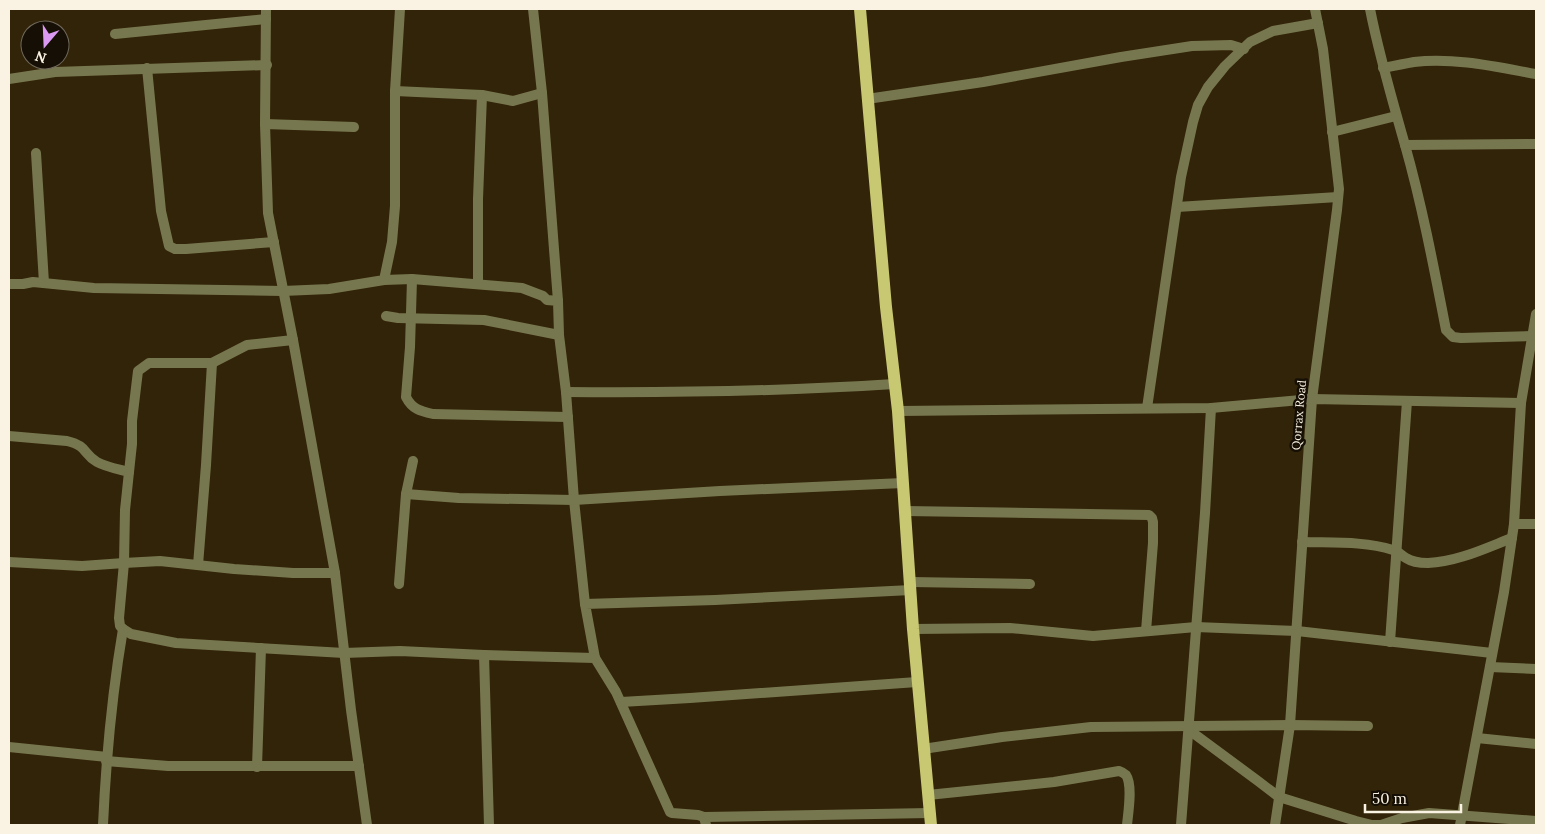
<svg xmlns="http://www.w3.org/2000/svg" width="1545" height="834" font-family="Lora,serif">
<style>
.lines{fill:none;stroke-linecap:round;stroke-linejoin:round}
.minor{stroke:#77774f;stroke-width:10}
.primary{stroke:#c9c872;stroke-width:12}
.labels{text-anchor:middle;stroke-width:5;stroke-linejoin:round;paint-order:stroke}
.street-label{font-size:12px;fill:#faf2e2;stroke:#150f05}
</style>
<rect width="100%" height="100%" fill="#322409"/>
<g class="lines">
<!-- minor -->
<g class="minor">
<path d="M266,9L265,124L268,213L293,340L335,573L351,710L367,825"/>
<path d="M1370,9C1379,55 1392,99 1405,145C1422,205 1434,268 1446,330L1453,337L1461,338L1532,336"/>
<path d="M115,34L266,19"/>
<path d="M147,68L161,211L169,246L175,249H186L274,242"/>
<path d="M1383,68C1393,66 1403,64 1414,62C1454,57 1497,67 1536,74"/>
<path d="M9,79L55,72L267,65"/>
<path d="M395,91L482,95L513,101L542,93L533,9"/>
<path d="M542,93L558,301"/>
<path d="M867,99L983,82L1121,57L1192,46L1231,45L1244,49"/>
<path d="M265,124L354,127"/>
<path d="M1332,132L1396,116"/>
<path d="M1405,145L1536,144"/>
<path d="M36,153L44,283"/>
<path d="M1177,207L1338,197"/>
<path d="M412,279L410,347L406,397C412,409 420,411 433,414L568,417"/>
<path d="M384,280L412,279L522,288L543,296L547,300L558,301L559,335L566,392L574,500L585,604"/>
<path d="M9,284H23L33,282L94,288L283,291L329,289L384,280L392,242L395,206V91L400,9"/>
<path d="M478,284V199L482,95"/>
<path d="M386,316L398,318L484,320L559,335"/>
<path d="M566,392C675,393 785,391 894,384"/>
<path d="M1147,408L1181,177L1193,122L1198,105L1208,87L1225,66L1250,42L1273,31L1318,23"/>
<path d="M898,411L1211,408L1312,399L1521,403"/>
<path d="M9,436L67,441C88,446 83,454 97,462C106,467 118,469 129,472L125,510L124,563L160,561L234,569L293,573H335"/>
<path d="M129,472L132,444V421L138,371L149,363H212L247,345L293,340"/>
<path d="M406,494L459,498L574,500L720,491L903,483"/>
<path d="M905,511L1149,515L1152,518L1153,522V543L1146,631"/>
<path d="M1514,524H1536"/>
<path d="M1302,542C1333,543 1364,541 1393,550C1398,551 1402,556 1406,558C1412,562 1421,563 1428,563C1457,562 1486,548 1512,538"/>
<path d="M9,562L82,566L124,563L119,618L120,626L123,629L131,634L176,643L344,653L400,651L484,655L595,658L585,604L715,600L911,590"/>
<path d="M198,565L206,465L212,363"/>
<path d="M911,582L1030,584"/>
<path d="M399,584L406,494L413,461"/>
<path d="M913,629L1010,628L1093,636L1196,627L1297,631L1492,653"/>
<path d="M1390,642L1407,401"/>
<path d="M484,655L489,825"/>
<path d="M595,658L616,692L670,812L672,813L698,815L704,817L706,825"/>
<path d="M1490,667L1536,669"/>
<path d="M621,702L690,698L917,682"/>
<path d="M1189,730L1258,781L1279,797L1356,821L1372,825H1381L1402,818L1429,813L1536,821"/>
<path d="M1477,738L1536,744"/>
<path d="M9,747L107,757"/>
<path d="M923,749L1002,737L1091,727L1290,725L1368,726"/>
<path d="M106,761L168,766H359"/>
<path d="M257,767L261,648"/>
<path d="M928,795L1054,782L1119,771C1122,772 1124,773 1126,775C1133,785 1128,814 1127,825"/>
<path d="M704,817L930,813"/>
<path d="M103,825C106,759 112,694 123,629"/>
<path d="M1181,825L1205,513L1211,408"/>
<path d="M1275,825L1290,725L1312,399L1337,210L1339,189L1323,49L1315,9"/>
<path d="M1460,825L1504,592L1514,524L1521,403L1536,314"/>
</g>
<!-- primary -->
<path class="primary" d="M860,9L886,307L898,411L913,629L931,825"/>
</g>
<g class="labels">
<!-- street labels -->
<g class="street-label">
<text transform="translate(1299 415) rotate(-85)" y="4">Qorrax Road</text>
</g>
</g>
<!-- border -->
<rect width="1545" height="834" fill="none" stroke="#faf2e2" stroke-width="20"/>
<!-- north arrow -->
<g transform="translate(45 45) rotate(199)"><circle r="24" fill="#150f05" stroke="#716a5d"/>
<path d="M0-4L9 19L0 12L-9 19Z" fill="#dc99f4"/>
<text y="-8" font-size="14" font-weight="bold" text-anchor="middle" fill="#faf2e2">N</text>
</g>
<!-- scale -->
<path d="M1365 804v8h96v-8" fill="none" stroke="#faf2e2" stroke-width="2.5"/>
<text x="1372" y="804" font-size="15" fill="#faf2e2" stroke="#150f05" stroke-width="4" paint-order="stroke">50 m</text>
</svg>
